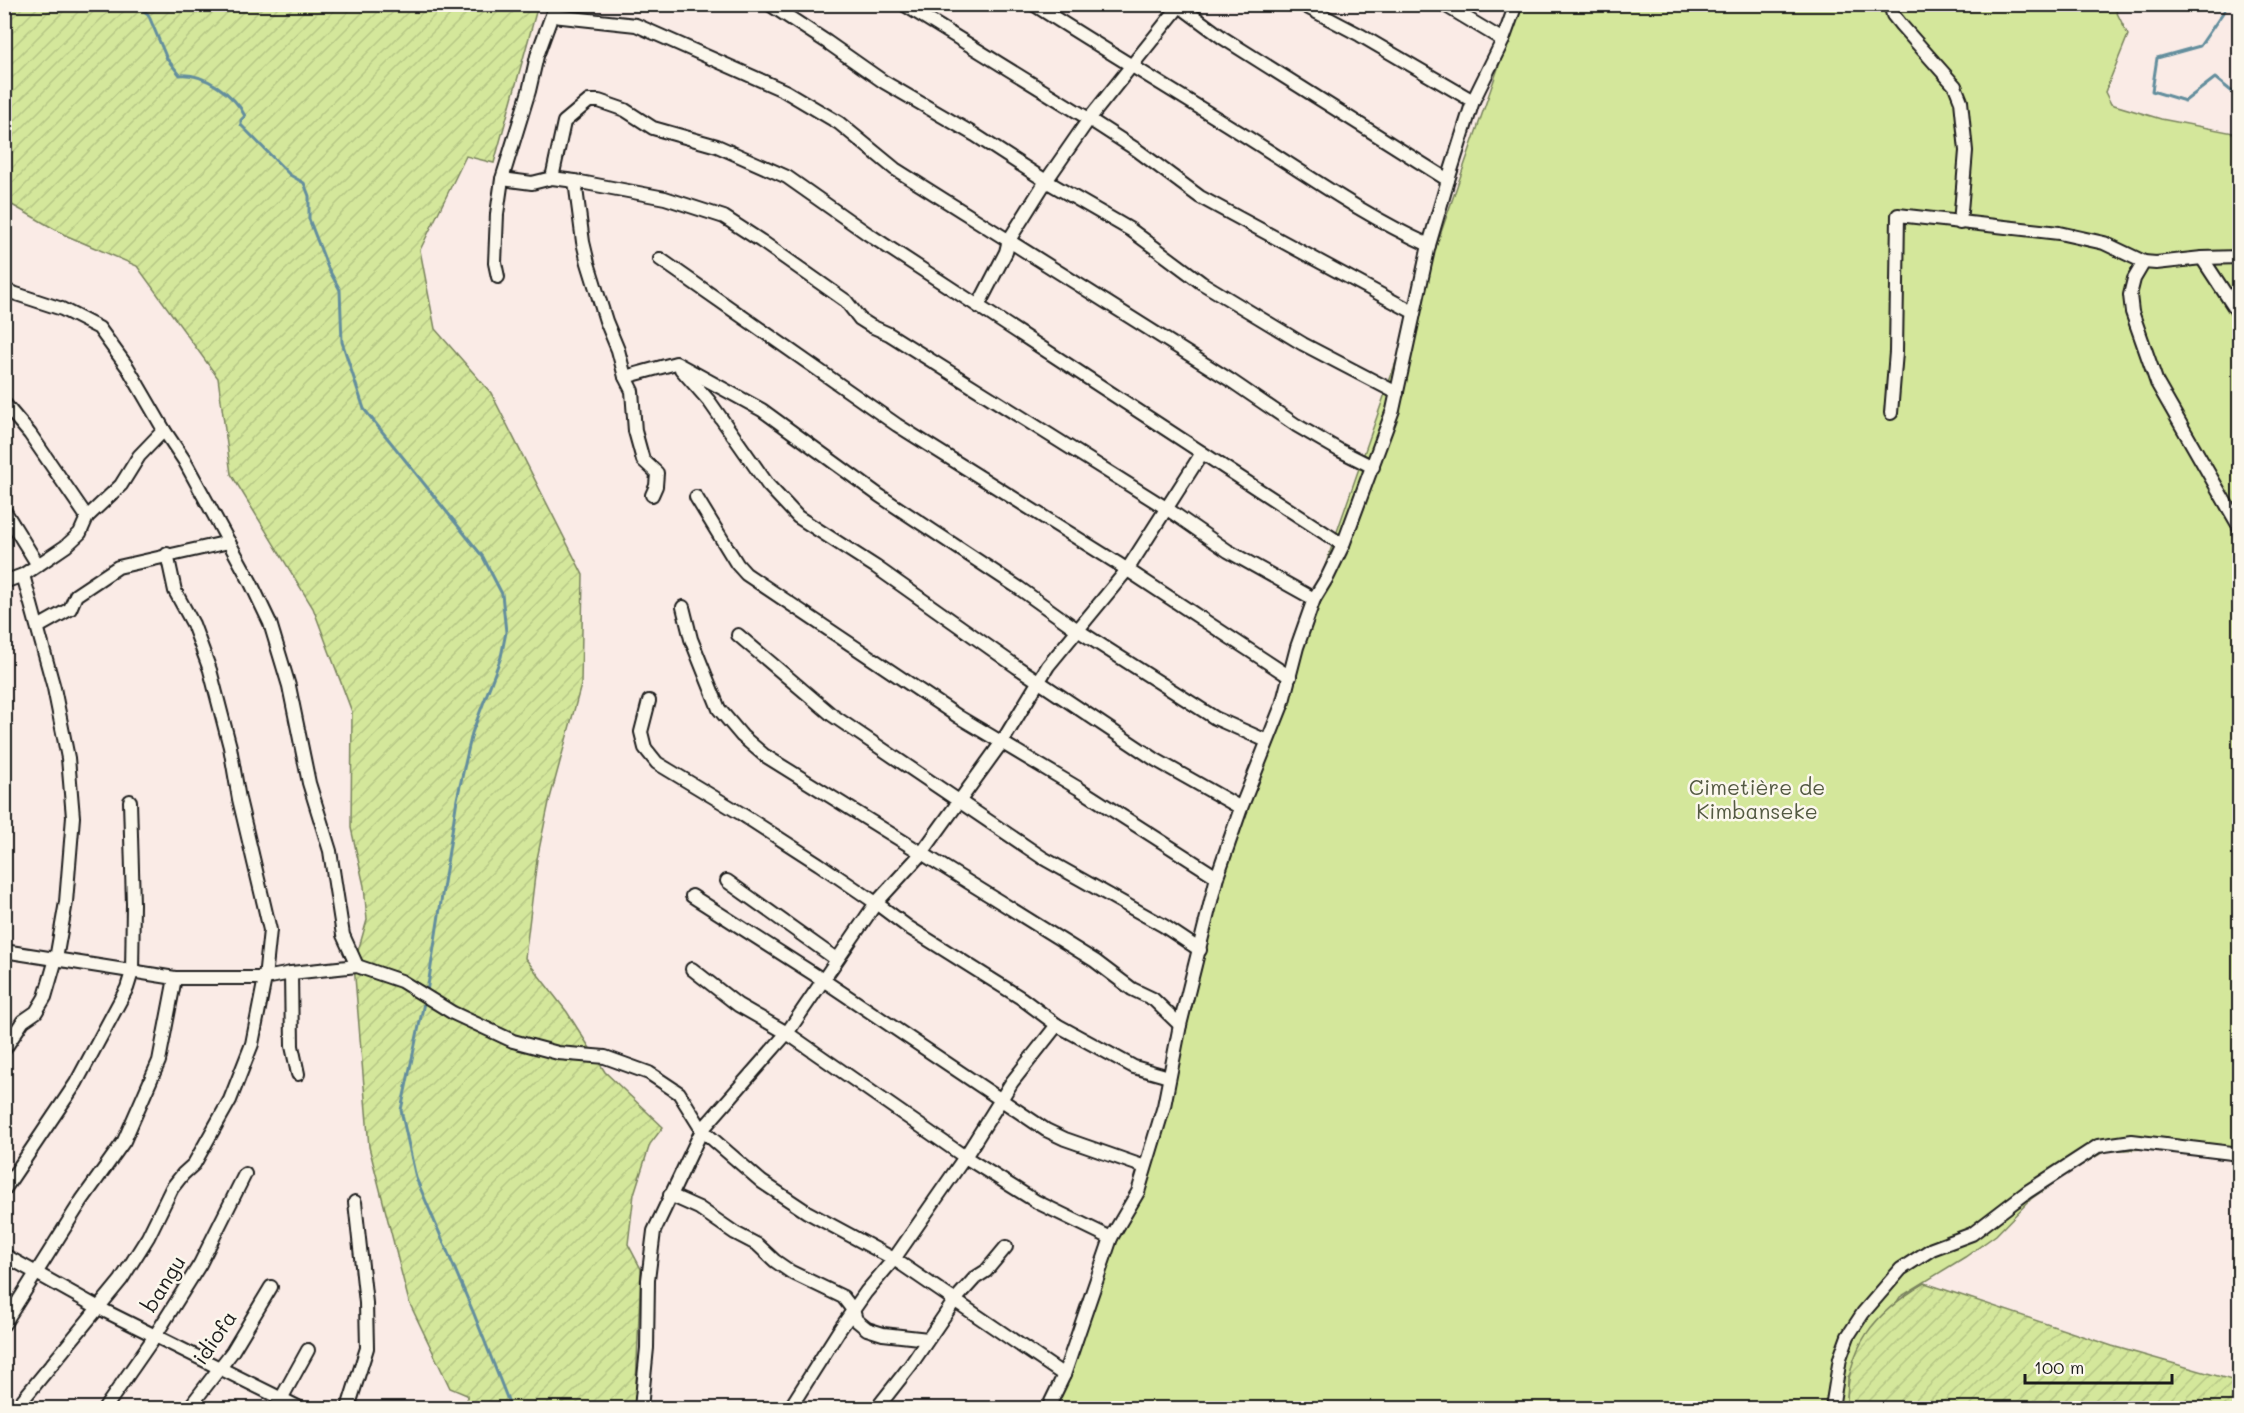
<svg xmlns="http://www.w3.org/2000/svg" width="2244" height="1413" font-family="Mali,sans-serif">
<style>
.grass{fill:#d4e79b;stroke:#78825c;stroke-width:1.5}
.garden{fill:url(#garden-furrows);stroke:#78825c;stroke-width:1.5}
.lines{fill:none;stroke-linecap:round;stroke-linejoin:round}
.stream{stroke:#638e9d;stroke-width:3}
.minor-casing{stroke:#1c1c1c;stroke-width:16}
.minor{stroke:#fbf7ec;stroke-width:12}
.labels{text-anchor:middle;stroke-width:5;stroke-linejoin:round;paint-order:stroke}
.park-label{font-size:21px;fill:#535942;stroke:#fbf7ec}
.street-label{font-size:21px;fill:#1c1c1c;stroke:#fbf7ec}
</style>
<defs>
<pattern id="garden-furrows" width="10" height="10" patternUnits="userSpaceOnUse" patternTransform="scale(1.5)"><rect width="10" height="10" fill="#d4e79b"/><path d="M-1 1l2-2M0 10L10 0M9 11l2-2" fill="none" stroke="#b5c685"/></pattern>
</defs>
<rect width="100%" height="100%" fill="#faebe6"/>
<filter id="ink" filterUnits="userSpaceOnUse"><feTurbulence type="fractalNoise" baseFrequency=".0167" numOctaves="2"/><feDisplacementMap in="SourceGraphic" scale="12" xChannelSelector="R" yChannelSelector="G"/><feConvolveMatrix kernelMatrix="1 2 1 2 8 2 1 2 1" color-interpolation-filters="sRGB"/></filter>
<g filter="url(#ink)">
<!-- grass -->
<path class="grass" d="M1520,5H2113L2128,35L2105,92L2111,104L2161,119L2239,134V1159L2144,1149L2105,1151L2071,1171L2031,1199L1996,1235L1965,1257L1900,1297L1848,1377L1847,1408H1053L1111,1238L1138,1192L1217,877Z"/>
<!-- garden -->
<g class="garden">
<path d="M5,5H538L494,163L466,156L420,250L435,329L491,393L583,575L581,685L549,802L537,859L525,958L567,1012L605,1072L663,1127L650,1144L634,1194L628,1244L641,1269L635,1408H468L467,1395L450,1388L409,1302L369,1147L354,965L367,920L364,886L351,828L352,712L313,608L231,474L218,378L137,266L65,235L5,201Z"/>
<path d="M1925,1283L2112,1346L2239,1382V1408H1847C1846,1347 1874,1313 1925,1283Z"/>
</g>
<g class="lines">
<!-- stream -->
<g class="stream">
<path d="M135,4L148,14L167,59L180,75C204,73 235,95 245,116L241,120V125L290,175L304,183L309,196V219L328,268L340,290L342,342L364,409L483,557L502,594L506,632L501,657L472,733L457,799L427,992"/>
<path d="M2229,4L2200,46L2157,58L2152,91L2185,101L2215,78L2240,98"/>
<path d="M425,998L401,1110L416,1178L474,1314L511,1408"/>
</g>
<!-- minor casing -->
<g class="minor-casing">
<g id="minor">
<path d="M769,4L827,42L884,82L975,135L1046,181L1131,230L1202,283L1303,344L1397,393"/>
<path d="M903,4L1089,119L1137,150L1200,197L1413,312"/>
<path d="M1033,4C1100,47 1167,87 1234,129C1299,169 1360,214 1429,245"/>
<path d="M1177,4L1223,38L1448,180"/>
<path d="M1301,4L1360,35L1473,101"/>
<path d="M1443,4L1503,40"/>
<path d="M1890,4L1893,15L1901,25L1955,86L1961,101L1966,151L1960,223"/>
<path d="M553,16L636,25L785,91L839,123L895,169L1230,380L1296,425L1339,450L1373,467"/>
<path d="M552,178L564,122L589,101H599L625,110L653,128L717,146L787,177L868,234L1343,545"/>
<path d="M502,179L532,183L552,178L575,181L665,198L724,217L761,241L846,301L860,319L871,326L889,334L1166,508L1228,551L1314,599"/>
<path d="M575,181L583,242L588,263L606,321L618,350L625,377L632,391L635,431L643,460L657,473L656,486L652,495"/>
<path d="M2202,258L2240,316"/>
<path d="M660,259L897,425L1117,563L1290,677"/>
<path d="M2144,262L2134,279L2130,295L2132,312L2157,383L2240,528"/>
<path d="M498,277L495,263L497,214L502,179L529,91L537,56L556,4"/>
<path d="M4,290L62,309L99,328L128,368L164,430L184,460L250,581L270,623L289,686L309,783L330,851L343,935L357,966"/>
<path d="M978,306L1006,252L1009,240L1046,181L1089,119L1181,4"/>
<path d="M681,369L709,401L768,485L798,517L876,567L1017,667L1117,734L1156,760L1241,808"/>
<path d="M625,377L676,363L762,410L880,496L1019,588L1079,631L1215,718L1267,741"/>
<path d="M4,403L30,434L87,517"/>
<path d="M1891,413L1896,352L1898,215L2059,233L2104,243L2144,262L2156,263L2202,258L2240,257"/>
<path d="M696,497L737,564L746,574L959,717L1078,788L1217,877"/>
<path d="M4,510L38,565"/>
<path d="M4,582L23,575L38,565L66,546L80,533L87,517L121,485L139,456L164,430"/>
<path d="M683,607L691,639L719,709L742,736L764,755L1095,961L1132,989L1153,999L1180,1025"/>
<path d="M38,627L70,609L76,595L118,567L229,542"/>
<path d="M738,635L832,715L1043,858L1164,926L1200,950"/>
<path d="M649,701L641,732L645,748L657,763L740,813L819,864L876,903L908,927L1021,998L1057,1025L1134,1067L1169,1077"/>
<path d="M727,881L836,959"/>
<path d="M692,896L823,980L1046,1130L1065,1139L1145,1167"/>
<path d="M4,951L175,978H265L291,973L357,966L401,981L453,1013L513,1041L558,1053L605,1057L649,1073L679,1093L702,1130L762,1182L807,1212L894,1259L1064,1375"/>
<path d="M692,969L738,1005L787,1033L965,1157L1037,1202L1111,1238"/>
<path d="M291,973L292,1046L298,1074"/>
<path d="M4,1050L23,1021L36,1012L45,997L56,959L66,902L73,817L68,758L54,688L23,575"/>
<path d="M4,1190L76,1083L127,988L132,972L133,904L130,801"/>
<path d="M670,1195L699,1208L735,1233L758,1245L775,1261L791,1272L843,1297L853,1310L856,1320L867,1329L883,1334L928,1339"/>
<path d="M4,1255L99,1308L300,1408"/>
<path d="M4,1324L82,1200L124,1141L159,1061L175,978"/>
<path d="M16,1408L121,1280L148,1237L172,1188L183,1174L194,1164L230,1100L252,1044L265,978L270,930L239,799L230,747L210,670L193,624L175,591L167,554"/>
<path d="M105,1408L155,1336L200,1264L245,1174"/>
<path d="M189,1408L232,1352L271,1287"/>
<path d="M276,1408L308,1350"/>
<path d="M348,1408L367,1348L366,1303L355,1202"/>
<path d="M641,1408L647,1348L648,1280L654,1231L702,1130L787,1033L876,903L921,854L1002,742L1048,666L1127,570L1202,453"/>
<path d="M790,1408L840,1329L866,1292L894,1259L965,1157L1012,1082L1057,1025"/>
<path d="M877,1408L910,1366L955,1300L975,1278L986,1271L1006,1247"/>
<path d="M1048,1408L1064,1375L1111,1238L1138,1192L1164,1106L1180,1025L1217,877L1241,808L1282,705L1297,647L1314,599L1328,576L1343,545L1393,410L1429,245L1448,180L1473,101L1503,40L1516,4"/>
<path d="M1832,1408L1840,1358L1848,1336L1863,1313L1901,1269L1932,1249L1972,1234L2027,1192L2098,1146L2132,1141L2240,1154"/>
</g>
</g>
<!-- minor -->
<use href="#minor" class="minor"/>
</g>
</g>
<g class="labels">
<!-- park labels -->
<g class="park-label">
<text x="1757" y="795">Cimetière de<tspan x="1757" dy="24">Kimbanseke</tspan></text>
</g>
<!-- street labels -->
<g class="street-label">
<text transform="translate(164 1284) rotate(-58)" y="7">bangu</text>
<text transform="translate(215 1338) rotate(-56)" y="7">idiofa</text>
</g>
</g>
<!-- margin -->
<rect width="2244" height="1413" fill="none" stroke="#fbf7ec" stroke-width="24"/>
<rect x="12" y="12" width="2220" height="1389" fill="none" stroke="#1c1c1c" stroke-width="2" filter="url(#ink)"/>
<!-- scale -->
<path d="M2025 1374v9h147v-9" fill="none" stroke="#1c1c1c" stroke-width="3"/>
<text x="2034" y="1374" font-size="18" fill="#1c1c1c" stroke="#fbf7ec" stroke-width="4.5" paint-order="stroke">100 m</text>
</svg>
